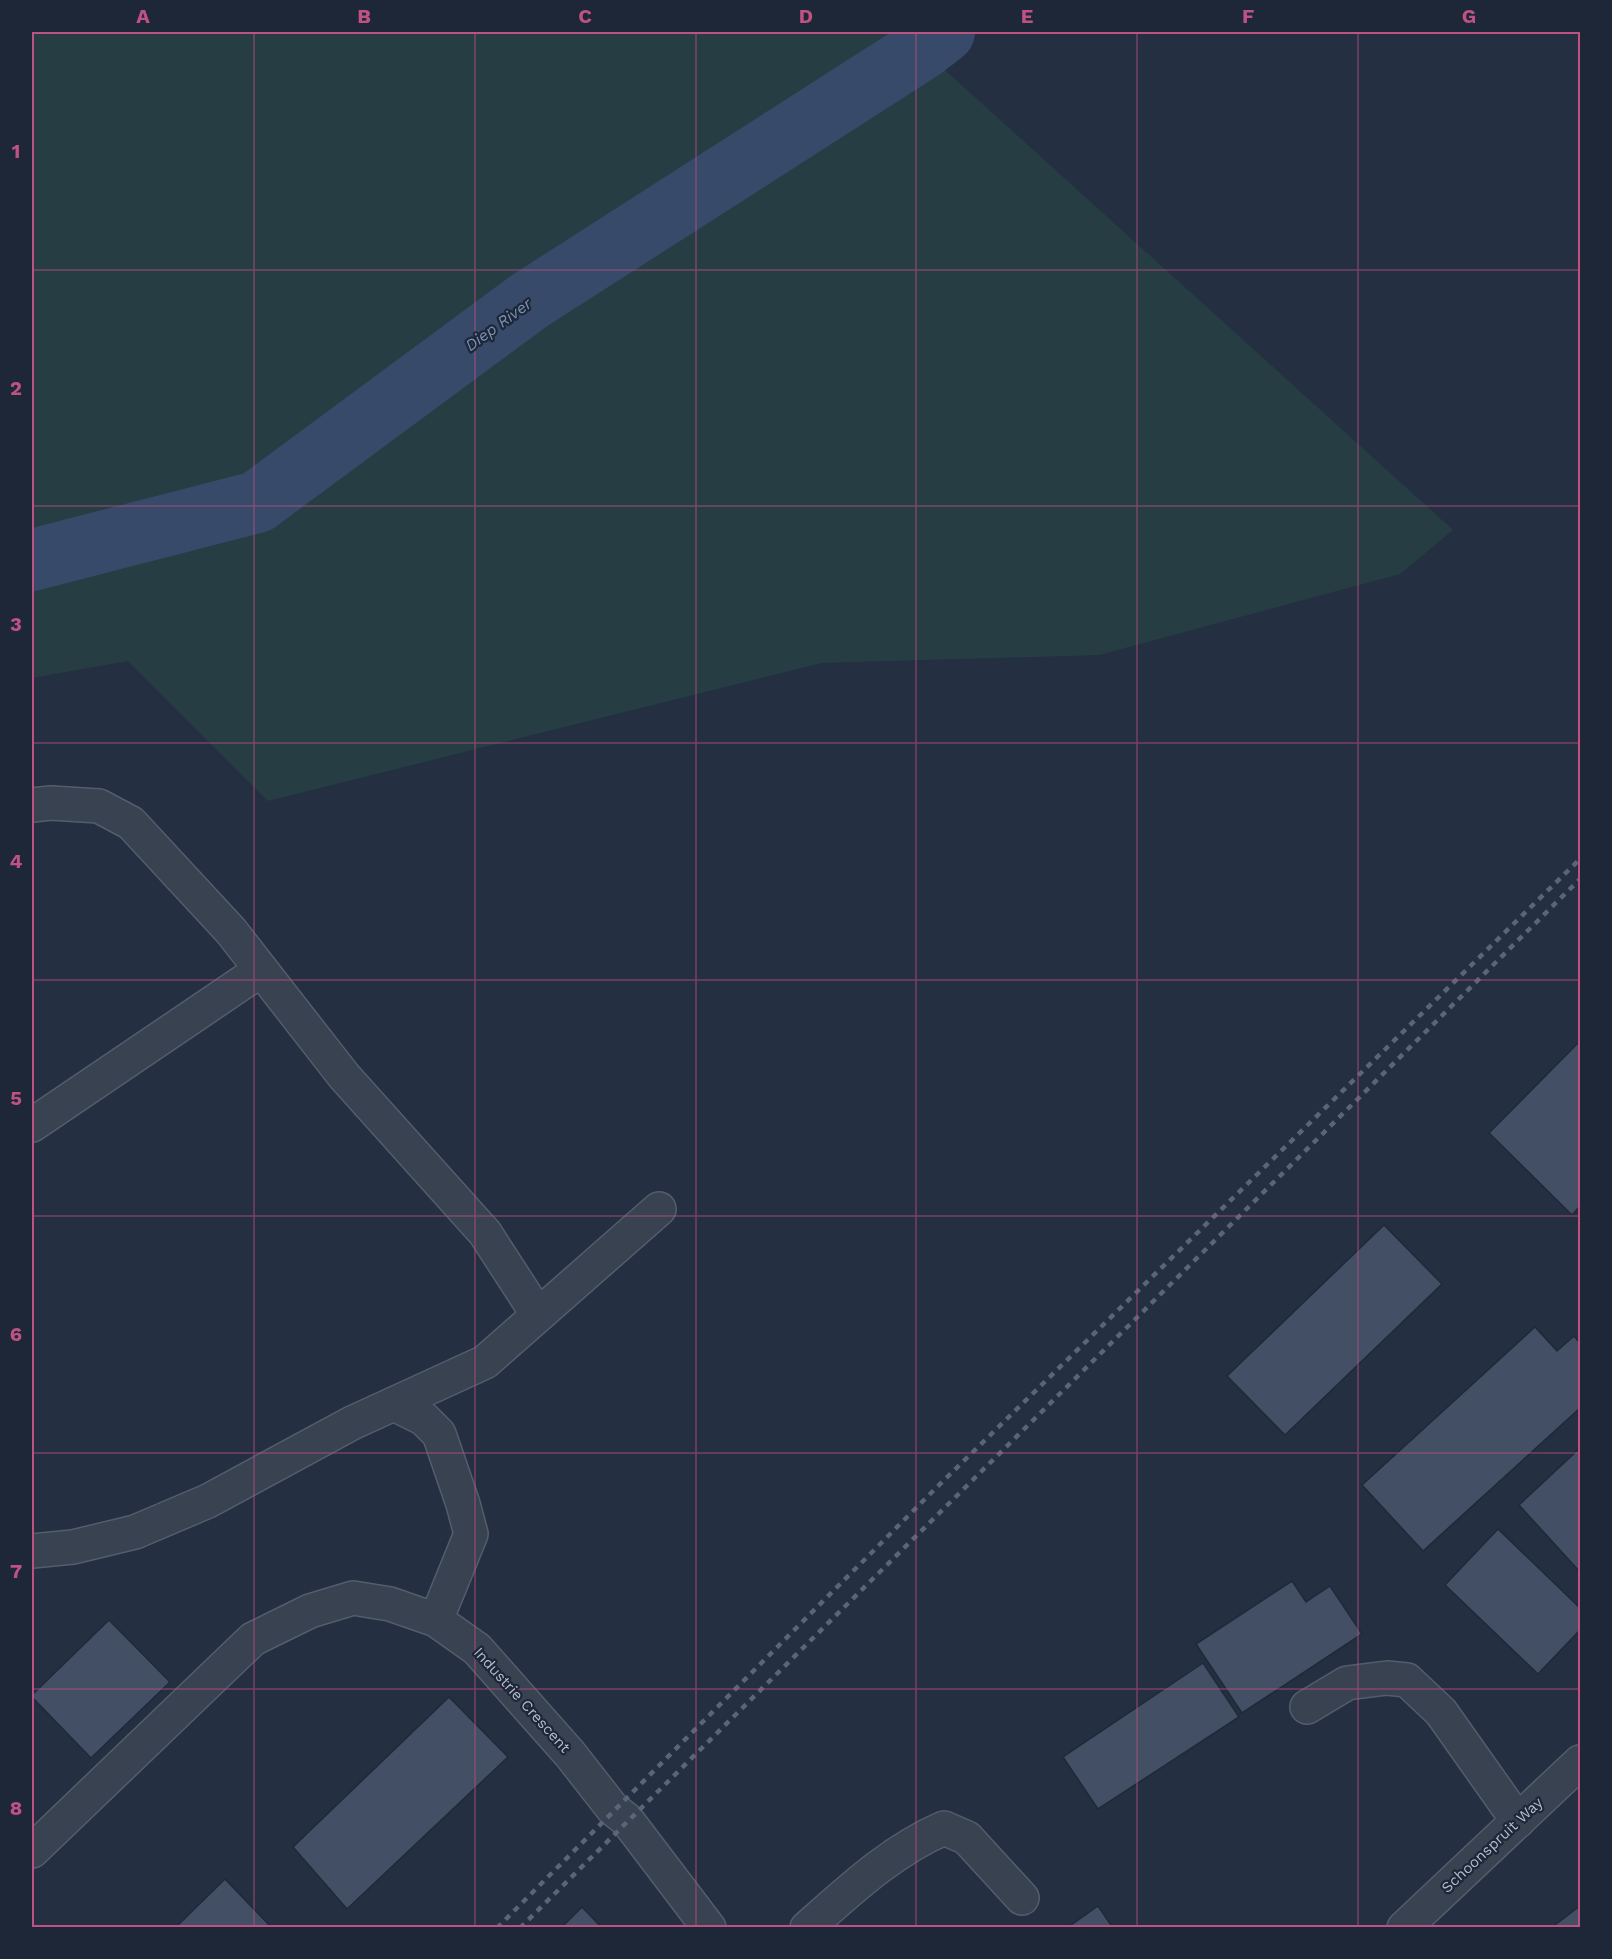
<svg xmlns="http://www.w3.org/2000/svg" width="1612" height="1959" font-family="'Work Sans',sans-serif">
<style>
.green{fill:#263e43}
.lines{fill:none;stroke-linecap:round;stroke-linejoin:round}
.river{stroke:#374a6a;stroke-width:62}
.building{fill:#434f64;stroke:#1f2939;stroke-width:1.5}
.minor-casing{stroke:#535d6c;stroke-width:36}
.minor{stroke:#384251;stroke-width:33}
.rail{stroke:#5a6579;stroke-width:4.5;stroke-dasharray:6 6;stroke-linecap:butt}
.grid{fill:none;stroke:#bd5283;stroke-width:1.5;stroke-opacity:0.55}
.labels{text-anchor:middle;stroke-width:4.5;stroke-linejoin:round;paint-order:stroke}
.street-label{font-size:15px;fill:#b5bdcc;stroke:#1d2737}
.water-label{font-size:16px;font-style:italic;fill:#7b91b5;stroke:#1d2737}
.neatline{fill:none;stroke:#bd5283;stroke-width:2}
.grid-label{font-size:20px;text-anchor:middle;font-weight:bold;fill:#bd5283}
</style>
<rect width="100%" height="100%" fill="#242f42"/>
<!-- green -->
<path class="green" d="M32,32H903L1453,530L1400,574L1099,655L821,663L268,801L128,661L32,678Z"/>
<g class="lines">
<!-- river -->
<path class="river" d="M32,560L257,502L529,301L922,49L944,32"/>
</g>
<!-- building -->
<g class="building">
<path d="M1580,1041V1206L1572,1215L1489,1133Z"/>
<path d="M1384,1225L1442,1284L1285,1435L1227,1376Z"/>
<path d="M1535,1327L1557,1351L1574,1336L1580,1343V1408L1423,1551L1362,1485Z"/>
<path d="M1580,1448V1572L1519,1505Z"/>
<path d="M1498,1529L1580,1608V1630L1538,1674L1445,1585Z"/>
<path d="M1292,1581L1306,1602L1330,1586L1362,1634L1242,1713L1196,1644Z"/>
<path d="M109,1620L170,1682L91,1758L32,1697V1695Z"/>
<path d="M1203,1663L1239,1717L1098,1809L1063,1757Z"/>
<path d="M449,1697L508,1757L347,1909L293,1847Z"/>
<path d="M225,1879L272,1928H175Z"/>
<path d="M1098,1906L1113,1928H1067Z"/>
<path d="M1580,1906V1928H1551Z"/>
<path d="M582,1907L602,1928H561Z"/>
</g>
<g class="lines">
<!-- minor casing -->
<g class="minor-casing">
<g id="minor">
<path d="M32,805L51,803L99,806L131,823L231,931L344,1076L485,1233L538,1315"/>
<path d="M32,1125L261,970"/>
<path d="M394,1404L424,1419L439,1434L463,1504L471,1534L436,1620"/>
<path d="M32,1551L73,1547L135,1532L208,1501L352,1423L485,1362L659,1209"/>
<path d="M1307,1707L1347,1683L1387,1678L1407,1680L1441,1712L1518,1821"/>
<path d="M32,1851L253,1639L310,1611L353,1598L390,1604L436,1620L477,1649L570,1754L613,1809L627,1820L709,1928"/>
<path d="M807,1928C850,1890 891,1851 944,1828L967,1838L1022,1898"/>
<path d="M1404,1928L1580,1762"/>
</g>
</g>
<!-- minor -->
<use href="#minor" class="minor"/>
<!-- rail -->
<g class="rail">
<path d="M497,1928L935,1489L1580,859"/>
<path d="M520,1928L1580,879"/>
</g>
</g>
<!-- grid -->
<path class="grid" d="M254,32V1928M475,32V1928M696,32V1928M916,32V1928M1137,32V1928M1358,32V1928M32,270H1580M32,506H1580M32,743H1580M32,980H1580M32,1216H1580M32,1453H1580M32,1689H1580"/>
<g class="labels">
<!-- street labels -->
<g class="street-label">
<text transform="translate(522 1700) rotate(48)" y="5">Industrie Crescent</text>
<text transform="translate(1492 1845) rotate(-43)" y="5">Schoonspruit Way</text>
</g>
<!-- water labels -->
<g class="water-label">
<text transform="translate(498 324) rotate(-36)" y="6">Diep River</text>
</g>
</g>
<!-- border -->
<rect width="1612" height="1959" fill="none" stroke="#1d2737" stroke-width="66"/>
<rect x="33" y="33" width="1546" height="1893" class="neatline"/>
<g class="grid-label">
<text x="143" y="23">A</text>
<text x="364" y="23">B</text>
<text x="585" y="23">C</text>
<text x="806" y="23">D</text>
<text x="1027" y="23">E</text>
<text x="1248" y="23">F</text>
<text x="1469" y="23">G</text>
<text x="16" y="158">1</text>
<text x="16" y="395">2</text>
<text x="16" y="631">3</text>
<text x="16" y="868">4</text>
<text x="16" y="1105">5</text>
<text x="16" y="1341">6</text>
<text x="16" y="1578">7</text>
<text x="16" y="1815">8</text>
</g>
</svg>
